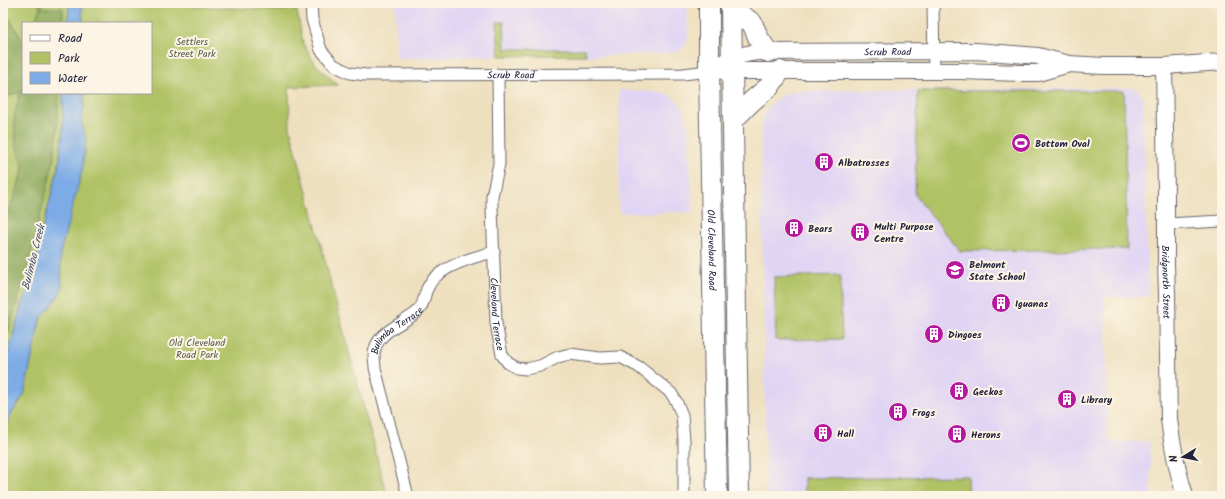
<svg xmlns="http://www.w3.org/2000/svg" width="1225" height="499" font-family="Kalam,sans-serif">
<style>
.built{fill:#e0d4f4}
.green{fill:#b0c265;stroke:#697250}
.forest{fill:#8ca85a;stroke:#57654a}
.water{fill:#7cabe6;stroke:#4f6690}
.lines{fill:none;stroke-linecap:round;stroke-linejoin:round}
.street-casing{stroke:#696469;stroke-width:13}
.secondary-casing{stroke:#696469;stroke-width:18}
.highway-casing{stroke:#696469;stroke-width:22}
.street{stroke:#fff;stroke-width:11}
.secondary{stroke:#fff;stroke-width:16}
.highway{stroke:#fff;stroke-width:20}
.labels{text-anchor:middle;stroke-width:4;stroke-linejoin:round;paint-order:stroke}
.park-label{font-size:10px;fill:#545a4a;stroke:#fcf5e5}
.street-label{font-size:10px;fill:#22223b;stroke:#fcf5e5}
.poi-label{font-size:10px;font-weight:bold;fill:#22223b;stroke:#fcf5e5;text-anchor:start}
.water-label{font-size:11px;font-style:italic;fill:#425277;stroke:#fcf5e5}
</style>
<rect width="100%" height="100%" fill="#fcf5e5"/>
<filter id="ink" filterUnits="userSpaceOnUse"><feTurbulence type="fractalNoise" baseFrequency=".025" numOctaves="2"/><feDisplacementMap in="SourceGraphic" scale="8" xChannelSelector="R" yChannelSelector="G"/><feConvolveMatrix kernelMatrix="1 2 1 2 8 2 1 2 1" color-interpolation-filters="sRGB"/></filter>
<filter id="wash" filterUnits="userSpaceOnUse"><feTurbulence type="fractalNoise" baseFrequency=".012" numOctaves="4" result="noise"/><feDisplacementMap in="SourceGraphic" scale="16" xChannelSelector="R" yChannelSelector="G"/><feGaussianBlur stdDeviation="0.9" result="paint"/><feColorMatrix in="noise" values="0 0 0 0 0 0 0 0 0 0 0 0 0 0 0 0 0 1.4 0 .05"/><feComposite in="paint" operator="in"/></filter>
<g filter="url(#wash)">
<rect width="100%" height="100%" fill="#eee0bf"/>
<!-- built -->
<g class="built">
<path d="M395,3H688V39L684,47L680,50L671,53L599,56H499L397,58Z"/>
<path d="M1131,88H1136L1140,93L1143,98L1148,297H1105L1108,441L1150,442L1151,496H766L761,127L766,110L775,100L791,91Z"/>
<path d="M619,90L660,92L671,96L680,104L685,112L688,124L693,212L619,213Z"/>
</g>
<!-- green -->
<g class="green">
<path d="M3,3H69L68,23H23V93H63V130L59,165L41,235L36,271L22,303L3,372Z"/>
<path d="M84,3H191L192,6L297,11L303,43L315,64L338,85L289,87L290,128L387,496H3V442L9,417L24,395L40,319L54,303L62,289L60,253L86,140L81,121L84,93H151V23H83L82,9Z"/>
<path d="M497,22H504L505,49H585L586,55L499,56Z"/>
<path d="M918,91H1124L1127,249L960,251L915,195Z"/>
<path d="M840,275L842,339L776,340L774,277Z"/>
<path d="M968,476L969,496H804V478Z"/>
</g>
<!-- forest -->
<g class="forest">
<path d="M37,3H44L41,8H63V23H34L40,8Z"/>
<path d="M3,9L15,27L23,43V93H59L57,134L54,159L49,180L28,264L3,351V221L16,193L23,167L16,145L14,119L20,92L3,98Z"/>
</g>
<!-- water -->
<g class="water">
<path d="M69,3H84L82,9L83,23H68Z"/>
<path d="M63,93H84V108L81,121L86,140L82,171L60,253L62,289L54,303L40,319L24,395L9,417L3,442V372L22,303L36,271L41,235L59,165L63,130Z"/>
</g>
</g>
<g filter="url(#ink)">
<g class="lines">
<!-- street casing -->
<g class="street-casing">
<g id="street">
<path id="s1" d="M311,3L312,19L321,50L334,65L350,73L366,75L683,74L709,71"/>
<path d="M933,3L934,71"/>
<path id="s2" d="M498,74L499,164L492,196V207L496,323L502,355L508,363L517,368L526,369L540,366L558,357L570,354L600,358L620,357L639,367L671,393L676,401L682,415L684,440V496"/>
<path d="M1167,224L1222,221"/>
<path id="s3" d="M408,496L375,368C375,364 374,360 374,356C374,332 402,325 417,312C425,305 423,296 428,287C437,267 473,257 494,252"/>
</g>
</g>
<!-- secondary casing -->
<g class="secondary-casing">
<g id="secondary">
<path id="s4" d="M1164,66L1166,192V265L1167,293L1169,419C1172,445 1177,470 1185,496"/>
<path id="s5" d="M709,71L732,57L757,52L976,51L1038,56L1069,64L1103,66H1164L1222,62"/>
<path d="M722,71H960L1021,73H1038L1069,64"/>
</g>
</g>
<!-- highway casing -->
<g class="highway-casing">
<g id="highway">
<path id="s6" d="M709,3V71L717,496"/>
<path d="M731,3L739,496"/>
<path d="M731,8L752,23L759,39L768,52"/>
<path d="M733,120L752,101L770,86L780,71"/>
</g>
</g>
<!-- street -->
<use href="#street" class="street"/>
<!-- secondary -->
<use href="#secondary" class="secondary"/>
<!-- highway -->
<use href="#highway" class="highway"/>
</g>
</g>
<!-- icons -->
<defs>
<g id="stadium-disc" transform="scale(1)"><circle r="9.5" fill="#b5179e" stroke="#fcf5e5"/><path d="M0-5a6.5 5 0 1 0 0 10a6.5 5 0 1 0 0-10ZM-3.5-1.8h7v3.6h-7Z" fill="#fff"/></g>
<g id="building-disc" transform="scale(1)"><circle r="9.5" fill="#b5179e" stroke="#fcf5e5"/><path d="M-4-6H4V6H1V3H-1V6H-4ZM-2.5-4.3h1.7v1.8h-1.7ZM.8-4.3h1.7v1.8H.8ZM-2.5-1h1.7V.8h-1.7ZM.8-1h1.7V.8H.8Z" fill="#fff"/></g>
<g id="school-disc" transform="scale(1)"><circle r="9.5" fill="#b5179e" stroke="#fcf5e5"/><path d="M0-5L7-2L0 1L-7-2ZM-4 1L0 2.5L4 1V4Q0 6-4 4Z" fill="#fff"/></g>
</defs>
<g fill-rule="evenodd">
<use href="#stadium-disc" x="1021" y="143"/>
<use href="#building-disc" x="824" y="162"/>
<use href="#building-disc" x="794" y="228"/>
<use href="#building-disc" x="860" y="232"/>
<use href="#school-disc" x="955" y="270"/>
<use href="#building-disc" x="1001" y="303"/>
<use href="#building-disc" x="934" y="334"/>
<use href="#building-disc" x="959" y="391"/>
<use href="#building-disc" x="1067" y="399"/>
<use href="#building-disc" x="898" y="412"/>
<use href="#building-disc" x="823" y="433"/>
<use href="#building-disc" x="957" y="434"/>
</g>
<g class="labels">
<!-- park labels -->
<g class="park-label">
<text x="192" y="45">Settlers<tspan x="192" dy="12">Street Park</tspan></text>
<text x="197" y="346">Old Cleveland<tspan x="197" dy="12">Road Park</tspan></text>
</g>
<!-- street labels -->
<g class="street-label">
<text dy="4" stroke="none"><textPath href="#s5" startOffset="183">Scrub Road</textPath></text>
<text dy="4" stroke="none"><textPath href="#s1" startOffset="247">Scrub Road</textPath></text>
<text dy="4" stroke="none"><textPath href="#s6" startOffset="247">Old Cleveland Road</textPath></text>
<text dy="4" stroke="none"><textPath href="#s4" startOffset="216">Bridgnorth Street</textPath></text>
<text dy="4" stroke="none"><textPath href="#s2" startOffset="241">Cleveland Terrace</textPath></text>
<text dy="4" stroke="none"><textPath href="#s3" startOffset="180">Bulimba Terrace</textPath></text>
</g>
<!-- poi labels -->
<g class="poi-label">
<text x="1035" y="147">Bottom Oval</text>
<text x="838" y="166">Albatrosses</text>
<text x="874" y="230">Multi Purpose<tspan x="874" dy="12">Centre</tspan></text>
<text x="808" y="232">Bears</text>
<text x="969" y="268">Belmont<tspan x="969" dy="12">State School</tspan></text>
<text x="1015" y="307">Iguanas</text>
<text x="948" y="338">Dingoes</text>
<text x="973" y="395">Geckos</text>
<text x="1081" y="403">Library</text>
<text x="912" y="416">Frogs</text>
<text x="837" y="437">Hall</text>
<text x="971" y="438">Herons</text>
</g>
<!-- water labels -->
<g class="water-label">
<text transform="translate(33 257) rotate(-76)" y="4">Bulimba Creek</text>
</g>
</g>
<!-- margin -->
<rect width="1225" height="499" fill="none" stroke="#fcf5e5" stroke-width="16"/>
<!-- legend -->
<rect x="22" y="22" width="130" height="72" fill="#fcf5e5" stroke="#a5a1a1"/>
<rect x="30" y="35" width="20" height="6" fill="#ffffff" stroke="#a5a1a1"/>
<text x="58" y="42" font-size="12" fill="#22223b">Road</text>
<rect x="30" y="52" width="20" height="12" fill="#b0c265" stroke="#a5a1a1"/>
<text x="58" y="62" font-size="12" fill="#22223b">Park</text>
<rect x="30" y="72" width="20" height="12" fill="#7cabe6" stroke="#a5a1a1"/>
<text x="58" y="82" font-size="12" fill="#22223b">Water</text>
<!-- north arrow -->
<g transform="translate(1183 457) rotate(260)" stroke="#fcf5e5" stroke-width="3" paint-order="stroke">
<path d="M0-3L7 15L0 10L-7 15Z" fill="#22223b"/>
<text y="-6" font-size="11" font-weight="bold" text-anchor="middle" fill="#22223b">N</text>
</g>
</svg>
